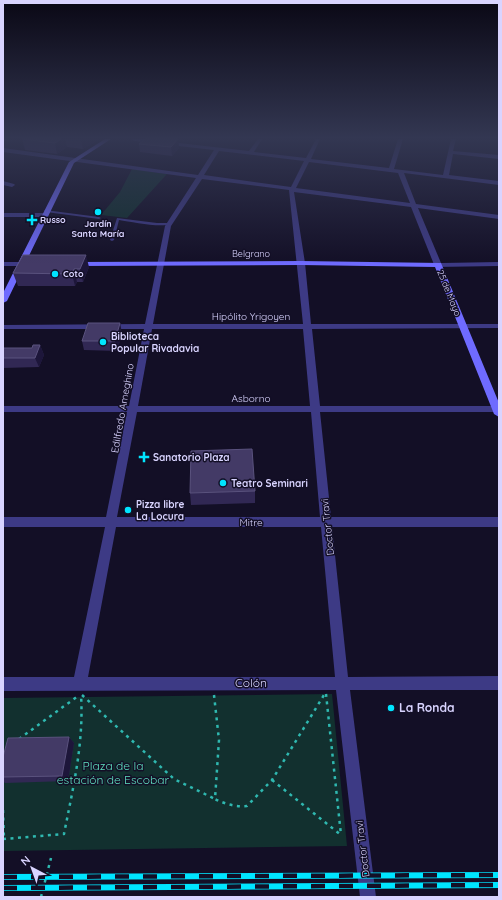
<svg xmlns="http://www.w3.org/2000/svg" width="502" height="900" font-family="Quicksand,sans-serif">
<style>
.green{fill:#12302f}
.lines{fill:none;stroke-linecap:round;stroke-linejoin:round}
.path{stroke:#2fb8b0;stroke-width:2.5;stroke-dasharray:3 4.5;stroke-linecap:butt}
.lane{fill:#3d3a85;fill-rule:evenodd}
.street{fill:#3d3a85;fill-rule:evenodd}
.secondary{fill:#6f6bff;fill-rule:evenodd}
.rail-casing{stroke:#00e5ff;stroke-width:6}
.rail{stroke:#130f26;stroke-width:4.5;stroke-dasharray:14;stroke-linecap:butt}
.wall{fill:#312854}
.shaded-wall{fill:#1d163a}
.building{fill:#433a66;stroke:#5a527e}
.poi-dot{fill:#00e5ff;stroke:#130f26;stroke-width:1.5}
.labels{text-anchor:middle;stroke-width:3;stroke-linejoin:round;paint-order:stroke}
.far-poi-label{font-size:9px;font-weight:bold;fill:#d9d4ff;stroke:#130f26;text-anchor:start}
.far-street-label{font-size:9px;fill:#d9d4ff;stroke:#130f26}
.street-label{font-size:10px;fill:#d9d4ff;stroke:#130f26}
.poi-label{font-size:10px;font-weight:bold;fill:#d9d4ff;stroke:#130f26;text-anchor:start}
.near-street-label{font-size:12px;fill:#d9d4ff;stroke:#130f26}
.near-poi-label{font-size:12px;font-weight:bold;fill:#d9d4ff;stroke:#130f26;text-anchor:start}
.near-park-label{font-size:12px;fill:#5fe0c0;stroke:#130f26}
</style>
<rect width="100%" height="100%" fill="#130f26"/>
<!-- green -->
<g class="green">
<path d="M132,169L167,174L127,218L101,215L120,192Z"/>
<path d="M332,694L347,846L3,851V698Z"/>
</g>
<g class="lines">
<!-- path -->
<g class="path">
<path d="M326,694L341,835"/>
<path d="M82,695L174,779L215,799"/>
<path d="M214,695L219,740L215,799C225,804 235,807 247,806L272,780L324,695"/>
<path d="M19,739L78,696"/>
<path d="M272,780L341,835"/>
<path d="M3,810L4,839"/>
<path d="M3,839L64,834C73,788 84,743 81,695"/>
<path d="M41,897L51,858"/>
</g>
<!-- lane -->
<g class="lane">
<path d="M45,210L99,217L101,218L99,219L46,212L44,211Z"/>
<path d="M117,218L157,223H169L171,224C160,228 132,222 119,220L114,240L112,241L110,240Z"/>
</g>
<!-- street -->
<g class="street">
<path d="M3,139H8L3,142Z"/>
<path d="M131,139H144L249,151L258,139H262L254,152L306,158L316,139H320L311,159L389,168L398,139H403L394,169L443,175L451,139H456L453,151L499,155V159L453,154L449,175L499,181V185L404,173L416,204L499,215V219L418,208L441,263L499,262V266L435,267L411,207L294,192L305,263L311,324H499V328L312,329L320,406H499V412H320L331,517H499V527H332L348,677L499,676V690H350L376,897H360L336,690L3,691V677H74L105,527H3V517H106L127,412H3V406H129L144,329H3V325L145,324L165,226L196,178L3,152V148L198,175L214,150L134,141ZM219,151L304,161L291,187L204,175ZM309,162L398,173L410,203L296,188ZM202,179L289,190L303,324H153L171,226ZM152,329H303L310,406H138ZM137,412H311L320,517H117ZM116,527H321L335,677H88Z"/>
<path d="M3,181L14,184L15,185L12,187L3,185Z"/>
<path d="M3,213H44L47,215L44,217H3Z"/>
<path d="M3,262H21L25,264L21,266H3Z"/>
</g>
<!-- secondary -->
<g class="secondary">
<path d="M105,139H111L74,163L7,301L3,303V293L69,162Z"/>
<path d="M301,261L441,263L499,403V417L494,414L435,267L301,265L75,266L71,264L75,262Z"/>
</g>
<!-- rail casing -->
<g class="rail-casing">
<g id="rail">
<path d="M3,877L499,875"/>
<path d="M3,888L499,885"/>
</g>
</g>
<!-- rail -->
<use href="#rail" class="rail"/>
</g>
<!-- wall -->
<g class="wall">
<path d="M22,139H100L83,149L67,147L57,154L25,150Z"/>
<path d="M178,139L179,148L172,156L140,152L139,144Z"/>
<path d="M89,267L83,282H77L75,286H18L13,273Z"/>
<path d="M122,333L117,351L84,350L82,341Z"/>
<path d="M40,345L44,355L39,367L3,368V348H32Z"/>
<path d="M255,491V503L191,505L190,493Z"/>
<path d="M69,737L74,743L68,781L5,783L3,781V757Z"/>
</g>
<!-- shaded-wall -->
<g class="shaded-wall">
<path d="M61,139H65L67,147L57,154L55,143Z"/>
<path d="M81,139H100L83,149Z"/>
<path d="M178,139L179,148L172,156L171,147Z"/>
<path d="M86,255L89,267L83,282L80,269Z"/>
<path d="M74,269L77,282L75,286L72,274Z"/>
<path d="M120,323L122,333L117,351L115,341Z"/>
<path d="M40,345L44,355L39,367L35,358Z"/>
<path d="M69,737L74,743L68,781L62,776Z"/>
</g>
<!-- building -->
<g class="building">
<path d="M22,139H61L55,143Z"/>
<path d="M145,139H178L171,147L139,144Z"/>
<path d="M23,255H86L80,269H74L72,274L13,273Z"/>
<path d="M88,323H120L115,341H82Z"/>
<path d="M33,345H40L35,358H3V348H32Z"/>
<path d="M252,449L255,491L190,493L191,451Z"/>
<path d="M69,737L62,776L3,777V757L8,738Z"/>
</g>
<!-- sky -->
<linearGradient id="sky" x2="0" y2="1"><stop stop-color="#0a0815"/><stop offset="0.52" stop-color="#333752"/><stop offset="1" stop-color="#333752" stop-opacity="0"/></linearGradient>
<rect width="502" height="265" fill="url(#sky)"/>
<!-- markers -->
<g class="poi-dot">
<circle cx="98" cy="212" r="4"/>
<path d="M30 214h4v4h4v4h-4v4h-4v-4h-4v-4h4z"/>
<circle cx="55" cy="274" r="4"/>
<circle cx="103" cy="342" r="4"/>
<path d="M142 451h4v4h4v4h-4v4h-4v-4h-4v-4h4z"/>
<circle cx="223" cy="483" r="4"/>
<circle cx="128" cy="510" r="4"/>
<circle cx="391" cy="708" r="4"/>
</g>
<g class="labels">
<!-- far-poi labels -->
<g class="far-poi-label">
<text x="40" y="223">Russo</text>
<text x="98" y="227" text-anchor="middle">Jardín<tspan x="98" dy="10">Santa María</tspan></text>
<text x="63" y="277">Coto</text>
</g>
<!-- far-street labels -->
<g class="far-street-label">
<text x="251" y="257">Belgrano</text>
<text transform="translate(449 293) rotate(68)" y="3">25 de Mayo</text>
</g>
<!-- street labels -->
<g class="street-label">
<text x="251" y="320">Hipólito Yrigoyen</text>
<text x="251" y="402">Asborno</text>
<text transform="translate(122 408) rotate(-80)" y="4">Edilfredo Ameghino</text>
<text x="251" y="526">Mitre</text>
<text transform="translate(327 527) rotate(-96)" y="4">Doctor Travi</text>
<text transform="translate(362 849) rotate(-97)" y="4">Doctor Travi</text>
</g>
<!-- poi labels -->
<g class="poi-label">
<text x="111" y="340">Biblioteca<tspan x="111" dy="12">Popular Rivadavia</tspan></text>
<text x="153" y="461">Sanatorio Plaza</text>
<text x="231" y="487">Teatro Seminari</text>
<text x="136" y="508">Pizza libre<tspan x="136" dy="12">La Locura</tspan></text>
</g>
<!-- near-street labels -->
<g class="near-street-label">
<text x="251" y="687">Colón</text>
</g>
<!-- near-poi labels -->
<g class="near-poi-label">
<text x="399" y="712">La Ronda</text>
</g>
<!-- near-park labels -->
<g class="near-park-label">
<text x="113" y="770">Plaza de la<tspan x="113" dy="14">estación de Escobar</tspan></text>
</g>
</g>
<!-- border -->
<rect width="502" height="900" fill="none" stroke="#d9d4ff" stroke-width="8"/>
<!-- north arrow -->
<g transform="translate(32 868) rotate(319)" stroke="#130f26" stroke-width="3" paint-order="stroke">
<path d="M0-3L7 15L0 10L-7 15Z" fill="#d9d4ff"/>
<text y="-6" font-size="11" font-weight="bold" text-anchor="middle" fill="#d9d4ff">N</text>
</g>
</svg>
